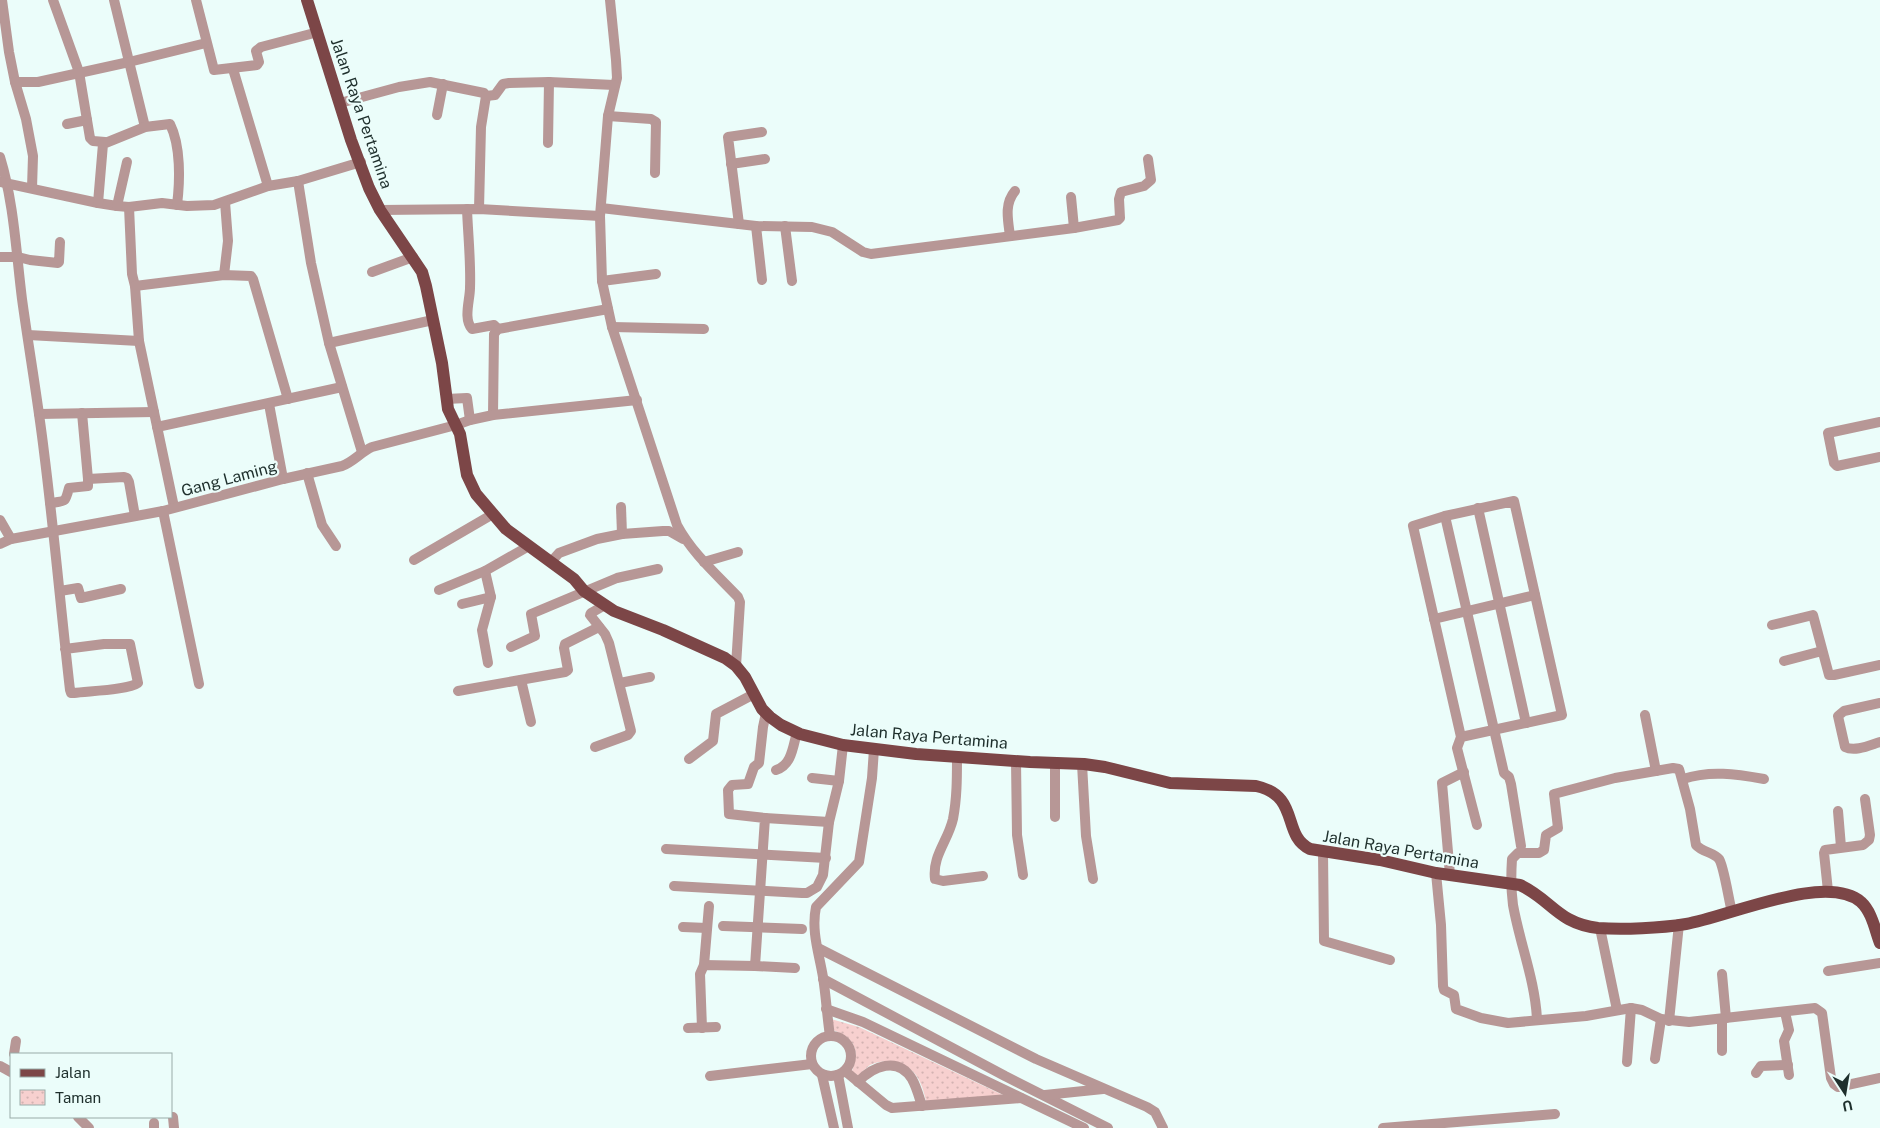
<svg xmlns="http://www.w3.org/2000/svg" width="1880" height="1128" font-family="'Public Sans',sans-serif">
<style>
.park{fill:url(#park-dots)}
.lines{fill:none;stroke-linecap:round;stroke-linejoin:round}
.street{stroke:#b79796;stroke-width:10}
.primary{stroke:#7c4647;stroke-width:12}
.labels{text-anchor:middle;stroke-width:4.5;stroke-linejoin:round;paint-order:stroke}
.street-label{font-size:16px;fill:#1e2f2c;stroke:#ebfdfa}
</style>
<defs>
<pattern id="park-dots" width="8" height="8" patternUnits="userSpaceOnUse" patternTransform="scale(1.25)"><rect width="8" height="8" fill="#f7d0cf"/><path d="M2 2h.1M6 6h.1" fill="none" stroke="#d3b3b2" stroke-width="1.8" stroke-linecap="round"/></pattern>
</defs>
<rect width="100%" height="100%" fill="#ebfdfa"/>
<!-- park -->
<path class="park" d="M831,1019L859,1027L1005,1096L926,1101C922,1082 915,1065 893,1062C885,1061 878,1061 870,1065C866,1068 862,1072 858,1076L852,1071C860,1050 855,1038 833,1030Z"/>
<g class="lines">
<!-- street -->
<g class="street">
<path d="M2,0L9,52L15,82L26,119L33,156L32,188"/>
<path d="M53,0L79,72L90,138L93,141L105,142"/>
<path d="M114,0L145,127"/>
<path d="M196,0L214,70L257,65L259,62L256,51L261,47L318,32"/>
<path d="M610,0L616,60L617,78L608,116L600,216L602,281L612,327L677,525C692,553 716,574 738,597L740,602L736,666"/>
<path d="M233,69L268,186"/>
<path d="M15,82H38L129,62L206,43"/>
<path d="M340,103L399,87L430,82L484,93L486,96L495,95L503,84L509,83L549,82L614,85"/>
<path d="M437,115L443,84"/>
<path d="M608,116L651,119L656,122L655,173"/>
<path d="M67,124L87,120"/>
<path d="M548,143L549,82"/>
<path d="M0,157C14,203 16,251 22,299C29,350 38,401 44,452C54,531 61,611 70,690L71,693H74C88,691 128,690 138,683L130,644H104L65,649"/>
<path d="M731,164L765,159"/>
<path d="M298,181L311,263L329,343L362,452"/>
<path d="M0,182L98,203L117,206L129,207L162,203L187,206L214,205L268,186L298,181L361,162"/>
<path d="M1071,197L1074,228"/>
<path d="M98,203L103,144L145,127L170,124C181,146 180,181 177,205"/>
<path d="M117,206L127,162"/>
<path d="M129,207L132,274L135,286L139,341L174,507"/>
<path d="M601,208L756,226L812,227L832,232L863,252L871,254L1074,228L1118,220L1120,218L1119,199L1121,192L1144,186L1151,180L1148,159"/>
<path d="M467,209C468,235 471,262 470,288C470,300 463,319 472,329L494,325L498,329"/>
<path d="M479,209L481,127L486,96"/>
<path d="M380,210L479,209L600,216"/>
<path d="M739,224L728,137L762,132"/>
<path d="M756,226L762,280"/>
<path d="M785,226L792,281"/>
<path d="M1010,236C1008,220 1004,204 1015,191"/>
<path d="M0,257H18L30,260L58,263L59,262L60,242"/>
<path d="M372,272L413,257"/>
<path d="M224,275L228,241L225,202"/>
<path d="M602,281L656,274"/>
<path d="M135,286L224,275L251,276L253,279L288,399"/>
<path d="M612,327L704,329"/>
<path d="M28,335L139,341"/>
<path d="M329,343L433,320"/>
<path d="M446,399L467,398L470,420"/>
<path d="M269,404L283,479"/>
<path d="M82,413L88,479"/>
<path d="M39,414L154,412"/>
<path d="M493,415L494,334L498,329L608,309"/>
<path d="M1880,422L1828,433L1834,463L1837,466L1880,457"/>
<path d="M157,427L342,387"/>
<path d="M307,473L322,525L336,546"/>
<path d="M50,503C66,501 65,503 69,488L88,486V479L124,477L127,478L129,482L135,516"/>
<path d="M621,507L622,534"/>
<path d="M1478,508L1526,723"/>
<path d="M163,511L199,684"/>
<path d="M1445,516L1504,773L1509,777L1511,784L1521,846"/>
<path d="M0,520L11,539"/>
<path d="M0,544L11,539L163,511L283,479L342,466C353,462 361,452 372,447L456,425L470,420L493,415L637,400"/>
<path d="M414,560L493,514"/>
<path d="M551,562L559,553L597,539L622,534L663,531H669L683,539"/>
<path d="M704,562L738,552"/>
<path d="M485,571L491,597L482,630L488,663"/>
<path d="M439,590L485,571L529,546"/>
<path d="M60,591L78,588L81,598L121,589"/>
<path d="M462,604L491,597"/>
<path d="M1434,619L1535,595"/>
<path d="M1772,625L1813,615L1829,675H1834L1880,665"/>
<path d="M511,647L535,636L531,614L617,578L658,569"/>
<path d="M1784,661L1822,651"/>
<path d="M521,680L531,722"/>
<path d="M620,683L650,677"/>
<path d="M458,691L565,672L568,670L564,648L565,644L599,627"/>
<path d="M1880,703L1844,711L1838,716L1845,747C1855,752 1870,745 1880,742"/>
<path d="M1645,715L1656,771"/>
<path d="M1461,737L1562,715L1514,501L1445,516L1413,526L1461,737L1457,748L1477,825"/>
<path d="M595,747L628,735L631,731L609,643L605,634L590,615L591,613L605,605"/>
<path d="M957,756C957,778 957,798 953,819C948,841 932,856 935,879L943,881L983,876"/>
<path d="M689,759L713,741L716,714L754,694"/>
<path d="M1016,761L1017,835L1023,875"/>
<path d="M1082,764L1086,836L1093,879"/>
<path d="M776,770C792,765 793,746 797,732"/>
<path d="M812,778L839,781"/>
<path d="M1683,779C1710,770 1736,774 1764,779"/>
<path d="M1838,811L1841,847"/>
<path d="M1055,817V763"/>
<path d="M765,818L829,822"/>
<path d="M666,849L826,858"/>
<path d="M1323,852L1324,941L1390,960"/>
<path d="M1436,873L1441,925L1443,986L1444,990L1454,995L1456,1009L1481,1018L1508,1023L1586,1016L1631,1008L1642,1010L1661,1019L1689,1022L1815,1008L1822,1013L1831,1078L1834,1084L1838,1087L1880,1078"/>
<path d="M1450,875L1442,783L1464,772"/>
<path d="M674,886L802,893H807L817,887L823,875L829,822L839,781L843,745"/>
<path d="M1828,891L1824,853L1825,850L1863,845L1869,840L1870,835L1865,799"/>
<path d="M723,926L802,929"/>
<path d="M683,927L707,928"/>
<path d="M1600,928L1617,1010"/>
<path d="M818,948L1036,1059L1147,1107L1155,1112L1163,1128"/>
<path d="M704,965L709,906"/>
<path d="M755,966L795,968"/>
<path d="M1828,971L1880,963"/>
<path d="M1722,974L1726,1018"/>
<path d="M823,979L1005,1076L1108,1128"/>
<path d="M826,1009L863,1022L1084,1128"/>
<path d="M1785,1012L1789,1030L1784,1041L1789,1075"/>
<path d="M1537,1019C1535,980 1520,944 1513,905C1511,890 1511,874 1512,859L1518,853H1539L1544,850L1546,835L1558,828L1554,794L1615,778L1673,768L1679,769L1690,809L1696,845C1702,852 1713,852 1719,859C1724,866 1729,902 1732,912"/>
<path d="M1669,1021L1679,924"/>
<path d="M688,1028L716,1027"/>
<path d="M702,1028L700,974L704,965L755,966L765,818L729,814L728,790L732,785L748,784L754,767L759,763L763,727L766,713"/>
<circle cx="831" cy="1056" r="20"/>
<path d="M830,1036C827,1016 826,996 823,977C819,953 811,931 816,907L859,862L872,778L874,749"/>
<path d="M1722,1051V1019"/>
<path d="M14,1054L16,1041"/>
<path d="M1655,1059L1661,1019"/>
<path d="M1627,1062L1631,1008"/>
<path d="M0,1066L11,1072"/>
<path d="M845,1071L886,1105L892,1108L1021,1098"/>
<path d="M1756,1073L1761,1066L1788,1065"/>
<path d="M822,1075L834,1128"/>
<path d="M838,1075L848,1128"/>
<path d="M710,1076L812,1064"/>
<path d="M858,1082C873,1066 898,1056 912,1079C917,1088 919,1097 922,1106"/>
<path d="M1045,1095L1103,1089"/>
<path d="M78,1117L89,1128"/>
<path d="M173,1117L174,1128"/>
<path d="M154,1123V1128"/>
<path d="M1383,1128L1555,1114"/>
</g>
<!-- primary -->
<path class="primary" d="M307,0L351,140L369,188L380,210L422,272L426,286L442,363L448,409L460,434L467,475L476,494L506,529L574,579L584,591L614,611L663,630L725,658L736,666L745,677L762,709L770,717L781,725L800,734L843,745L916,754L1030,762L1084,764L1105,767L1170,783L1256,786C1301,796 1281,835 1310,849L1380,860L1436,873L1520,885C1552,900 1557,923 1598,928C1623,930 1661,928 1686,924C1728,917 1826,872 1861,902C1872,912 1875,930 1880,943"/>
</g>
<g class="labels">
<!-- street labels -->
<g class="street-label">
<text transform="translate(362 113) rotate(71)" y="6">Jalan Raya Pertamina</text>
<text transform="translate(229 478) rotate(-15)" y="6">Gang Laming</text>
<text transform="translate(929 736) rotate(5)" y="6">Jalan Raya Pertamina</text>
<text transform="translate(1401 849) rotate(10)" y="6">Jalan Raya Pertamina</text>
</g>
</g>
<!-- legend -->
<rect x="10" y="1053" width="162" height="65" fill="#ebfdfa" stroke="#99aba8"/>
<rect x="20" y="1069" width="25" height="8" fill="#7c4647" stroke="#99aba8"/>
<text x="55" y="1078" font-size="15" fill="#1e2f2c">Jalan</text>
<rect x="20" y="1090" width="25" height="15" fill="url(#park-dots)" stroke="#99aba8"/>
<text x="55" y="1103" font-size="15" fill="#1e2f2c">Taman</text>
<!-- north arrow -->
<g transform="translate(1845 1093) rotate(168)" stroke="#ebfdfa" stroke-width="4" paint-order="stroke">
<path d="M0-4L9 19L0 12L-9 19Z" fill="#1e2f2c"/>
<text y="-8" font-size="14" font-weight="bold" text-anchor="middle" fill="#1e2f2c">U</text>
</g>
</svg>
